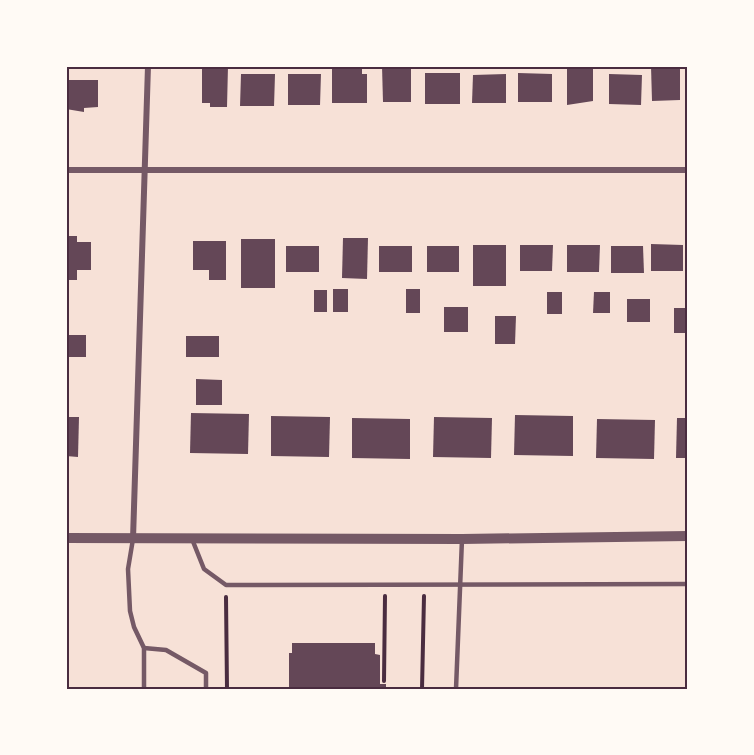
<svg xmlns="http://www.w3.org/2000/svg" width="754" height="755" font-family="Arial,sans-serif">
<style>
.building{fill:#644757}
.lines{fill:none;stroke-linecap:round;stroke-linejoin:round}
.path{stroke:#4a2c40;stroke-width:4}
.service{stroke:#755966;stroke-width:4.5}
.minor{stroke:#755966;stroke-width:6}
.tertiary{stroke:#755966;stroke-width:10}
.neatline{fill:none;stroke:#4a2c40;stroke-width:2}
</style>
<rect width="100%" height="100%" fill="#f7e1d7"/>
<!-- building -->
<g class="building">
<path d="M202,66H228L227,107H210V103H202Z"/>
<path d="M332,66H362V74H367V103H332Z"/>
<path d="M382,66H411V102H383Z"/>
<path d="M567,66H593V101L567,105Z"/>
<path d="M651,66H680V100L652,101Z"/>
<rect x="425" y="73" width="35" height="31"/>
<path d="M518,73L552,74V102H518Z"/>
<path d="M241,74H275L274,106H240Z"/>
<path d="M288,74H321L320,105H288Z"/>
<path d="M506,74V103H472L473,75Z"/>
<path d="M609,74L642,75L641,105L609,104Z"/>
<path d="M66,80H98V107L84,108V112L66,109Z"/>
<path d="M66,236H77V242H91V270H77V280H66Z"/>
<path d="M343,238H368L367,279L342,278Z"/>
<rect x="241" y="239" width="34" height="49"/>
<path d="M193,241H226V280H209V270H193Z"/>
<path d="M651,244L683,245V271H651Z"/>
<rect x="473" y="245" width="33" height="41"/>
<path d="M520,245H553L552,271H520Z"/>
<path d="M567,245H600L599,272H567Z"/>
<rect x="286" y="246" width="33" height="26"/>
<rect x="379" y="246" width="33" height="26"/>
<rect x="427" y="246" width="32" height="26"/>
<path d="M611,246H643L644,273H611Z"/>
<rect x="333" y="289" width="15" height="23"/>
<rect x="406" y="289" width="14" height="24"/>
<rect x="314" y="290" width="13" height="22"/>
<rect x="547" y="292" width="15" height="22"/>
<path d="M594,292H610V313H593Z"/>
<rect x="627" y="299" width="23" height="23"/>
<rect x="444" y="307" width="24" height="25"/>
<rect x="674" y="308" width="14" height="25"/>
<path d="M495,316H516L515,344H495Z"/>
<rect x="66" y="335" width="20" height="22"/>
<rect x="186" y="336" width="33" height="21"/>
<path d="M196,379L222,380V405H196Z"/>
<path d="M191,413L249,414L248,454L190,453Z"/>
<path d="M515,415L573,416V456L514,455Z"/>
<path d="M271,416L330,417L329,457L271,456Z"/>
<path d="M66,417H79L78,457L66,456Z"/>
<path d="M434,417L492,418L491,458L433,457Z"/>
<path d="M352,418L410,419V459L352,458Z"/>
<path d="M677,418H688V458H676Z"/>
<path d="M597,419L655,420L654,459L596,458Z"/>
<path d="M292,643H375V654L380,655V684H386V689H289V653H292Z"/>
</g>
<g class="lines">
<!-- path -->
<g class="path">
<path d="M226,597L227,689"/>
<path d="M384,681L385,596"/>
<path d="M422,689L424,596"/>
</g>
<!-- service -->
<g class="service">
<path d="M133,539L128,569L130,611L134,627L144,648V689"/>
<path d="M192,539L204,569L226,585L688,584"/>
<path d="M144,648L166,650L206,673V689"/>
<path d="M456,689L462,539"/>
</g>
<!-- minor -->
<g class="minor">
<path d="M66,170H688"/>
<path d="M133,539L148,66"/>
</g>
<!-- tertiary -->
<path class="tertiary" d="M66,538L462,539L688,536"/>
</g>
<!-- border -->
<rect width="754" height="755" fill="none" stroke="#fffaf5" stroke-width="135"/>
<rect x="68" y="68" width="618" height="620" class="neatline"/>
</svg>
